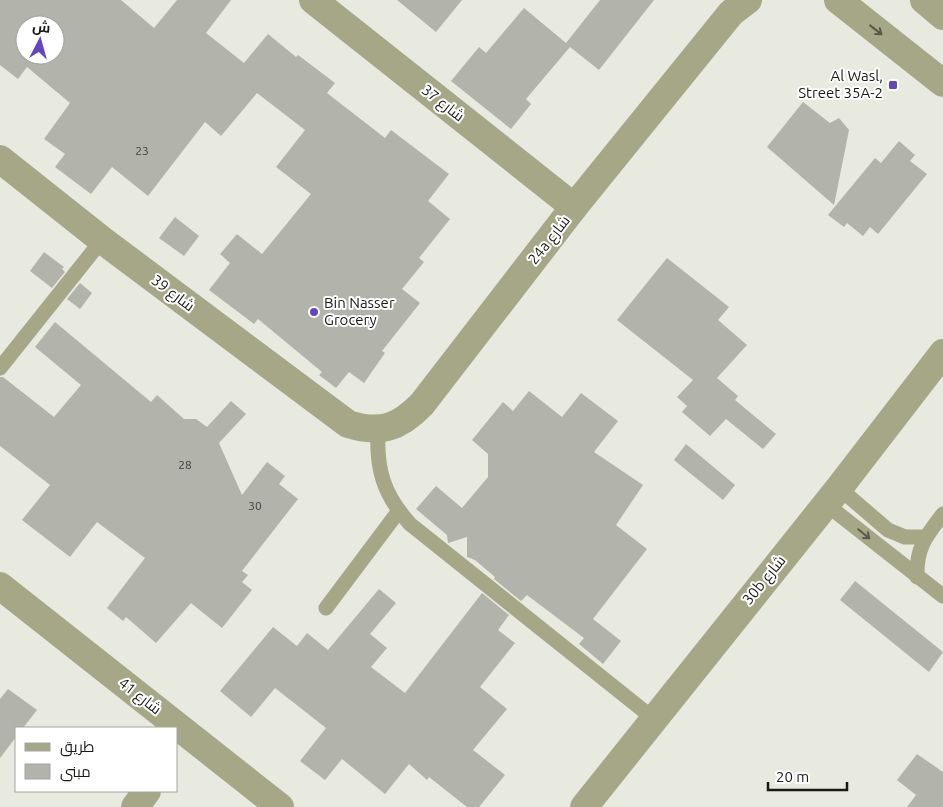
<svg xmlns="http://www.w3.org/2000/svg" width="943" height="807" font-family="Ubuntu,Cairo,sans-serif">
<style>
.building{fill:#b2b3aa;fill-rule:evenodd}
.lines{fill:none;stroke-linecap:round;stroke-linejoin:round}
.service{stroke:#a6a786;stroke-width:15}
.minor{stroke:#a6a786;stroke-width:28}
.tertiary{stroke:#a6a786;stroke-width:28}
.oneway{stroke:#585948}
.poi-dot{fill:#6446bf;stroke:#fff;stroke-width:2}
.labels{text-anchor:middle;stroke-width:4;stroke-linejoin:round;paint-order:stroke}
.number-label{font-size:12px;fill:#3f403b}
.poi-label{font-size:15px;fill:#191a16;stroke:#fff;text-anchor:end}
.street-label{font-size:15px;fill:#191a16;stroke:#fff}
</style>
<rect width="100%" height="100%" fill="#e8e9df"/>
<!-- building -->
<g class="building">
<path d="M0,0H121L154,28L177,0H231L206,33L244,63L268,34L296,57L298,55L335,83L327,93L385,138L391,130L449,174L428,201L450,219L419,258L424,262L402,289L420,303L382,351L385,353L364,383L349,372L336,388L319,375L322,372L258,319L254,324L209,290L230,263L220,254L237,234L262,254L311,194L276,167L305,130L257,93L221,136L205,122L148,196L112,167L91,194L55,167L65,154L44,139L70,103L27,67L18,79L0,65ZM25,25H55V55H25Z"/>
<path d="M397,0H462L436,32Z"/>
<path d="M600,0H654L599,70L570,47L526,99L531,104L511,129L451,81L479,47L486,53L524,8L566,43Z"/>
<path d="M803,102L830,123L839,118L849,130L834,205L767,147Z"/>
<path d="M899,141L915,155L910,161L927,174L878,234L870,227L863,236L847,223L844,227L828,215L875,158L881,163Z"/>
<path d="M175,217L199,236L184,256L159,238Z"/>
<path d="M44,252L64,267L62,269L65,272L52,288L30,271Z"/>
<path d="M667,258L729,307L718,320L747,345L717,378L738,396L735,400L776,434L763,449L726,419L710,436L682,412L687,406L677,397L693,380L617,320Z"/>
<path d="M80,283L92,293L80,309L67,299Z"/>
<path d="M55,322L151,402L157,395L184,419H196L207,427L231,401L246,414L219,443L242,495L267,462L285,476L279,484L298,499L242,571L248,575L242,582L252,590L222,628L191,603L156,643L126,617L123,621L107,608L145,558L97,522L70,557L22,520L50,485L0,446V377H3L54,417L81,385L35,347Z"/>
<path d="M529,391L562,417L581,393L618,421L594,452L643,485L616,525L647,549L593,619L621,641L603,664L579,644L584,638L527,595L521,601L494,579L495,577L475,560L467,557V537L448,543L447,535L416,509L436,486L462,508L488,477V454L472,440L503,402L513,411Z"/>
<path d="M686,444L735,485L723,500L674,460Z"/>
<path d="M855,581L943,652L929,672L840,600Z"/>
<path d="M379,589L396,603L370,634L387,648L371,667L405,693L482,593L509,615L498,630L515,643L480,687L507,709L473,750L505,775L479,807H467L429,777L427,780L409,764L385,794L342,759L325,780L300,761L326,728L275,688L251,717L220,691L273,627L297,646L307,633L328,650Z"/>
<path d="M8,689L37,710L23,728H16V737L0,758V699Z"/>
<path d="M917,754L943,772V807H907L916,795L897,780Z"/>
</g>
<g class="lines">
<!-- service -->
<g class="service">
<path d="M0,368L102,240"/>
<path d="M378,429C376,469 383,494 410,524L654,719"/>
<path d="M839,488L888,530L905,537H925"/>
<path d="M826,504L943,596"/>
<path d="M917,577C916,548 926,536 943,514"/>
<path d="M326,608L398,512"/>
</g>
<!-- minor -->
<g class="minor">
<path d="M313,0L574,207"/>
<path d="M0,159L102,240L348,424C380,434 399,428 422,404L574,207L731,13L748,0"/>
<path d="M0,586L280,807"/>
<path d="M135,807L147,791"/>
<path d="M584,807L839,488L943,353"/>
</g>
<!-- tertiary -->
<g class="tertiary">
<path d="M838,0L943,83"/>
<path d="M924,0L943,16"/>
</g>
</g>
<!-- one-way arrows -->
<defs><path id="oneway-shaft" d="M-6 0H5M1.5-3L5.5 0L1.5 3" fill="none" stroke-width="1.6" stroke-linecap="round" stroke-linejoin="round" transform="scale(1.25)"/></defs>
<g class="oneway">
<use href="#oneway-shaft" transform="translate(876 30) rotate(38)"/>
<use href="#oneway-shaft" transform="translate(864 534) rotate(39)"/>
</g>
<!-- markers -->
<g class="poi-dot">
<rect x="888" y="80" width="10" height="10" rx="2.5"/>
<circle cx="314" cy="312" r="5"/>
</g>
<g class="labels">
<!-- number labels -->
<g class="number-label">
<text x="142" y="155">23</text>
<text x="185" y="469">28</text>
<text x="255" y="510">30</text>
</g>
<!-- poi labels -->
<g class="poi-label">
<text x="883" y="81">Al Wasl,<tspan x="883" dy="17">Street 35A-2</tspan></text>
<text x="324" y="308" text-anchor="start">Bin Nasser<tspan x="324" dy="17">Grocery</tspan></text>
</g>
<!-- street labels -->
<g class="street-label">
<text transform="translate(443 103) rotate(38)" y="5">شارع 37</text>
<text transform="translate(549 240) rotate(-52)" y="5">24a شارع</text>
<text transform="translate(173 293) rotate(37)" y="5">شارع 39</text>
<text transform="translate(764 580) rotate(-51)" y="5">30b شارع</text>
<text transform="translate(140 696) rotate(38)" y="5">شارع 41</text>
</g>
</g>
<!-- legend -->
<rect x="15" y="727" width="162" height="65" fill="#ffffff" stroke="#a3a3a2"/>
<rect x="25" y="743" width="25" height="8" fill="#a6a786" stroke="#a3a3a2"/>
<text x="60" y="752" font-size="15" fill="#191a16">طريق</text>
<rect x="25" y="764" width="25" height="15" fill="#b2b3aa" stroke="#a3a3a2"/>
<text x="60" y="777" font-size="15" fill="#191a16">مبنى</text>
<!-- north arrow -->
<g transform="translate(40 40) rotate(6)"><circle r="24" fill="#ffffff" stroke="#a3a3a2"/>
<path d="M0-4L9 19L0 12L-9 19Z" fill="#6446bf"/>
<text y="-8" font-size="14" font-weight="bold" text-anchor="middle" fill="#191a16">ش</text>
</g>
<!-- scale -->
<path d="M768 782v8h79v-8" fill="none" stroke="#191a16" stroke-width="2.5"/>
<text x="776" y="782" font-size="15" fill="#191a16" stroke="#ffffff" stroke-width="4" paint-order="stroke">20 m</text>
</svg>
